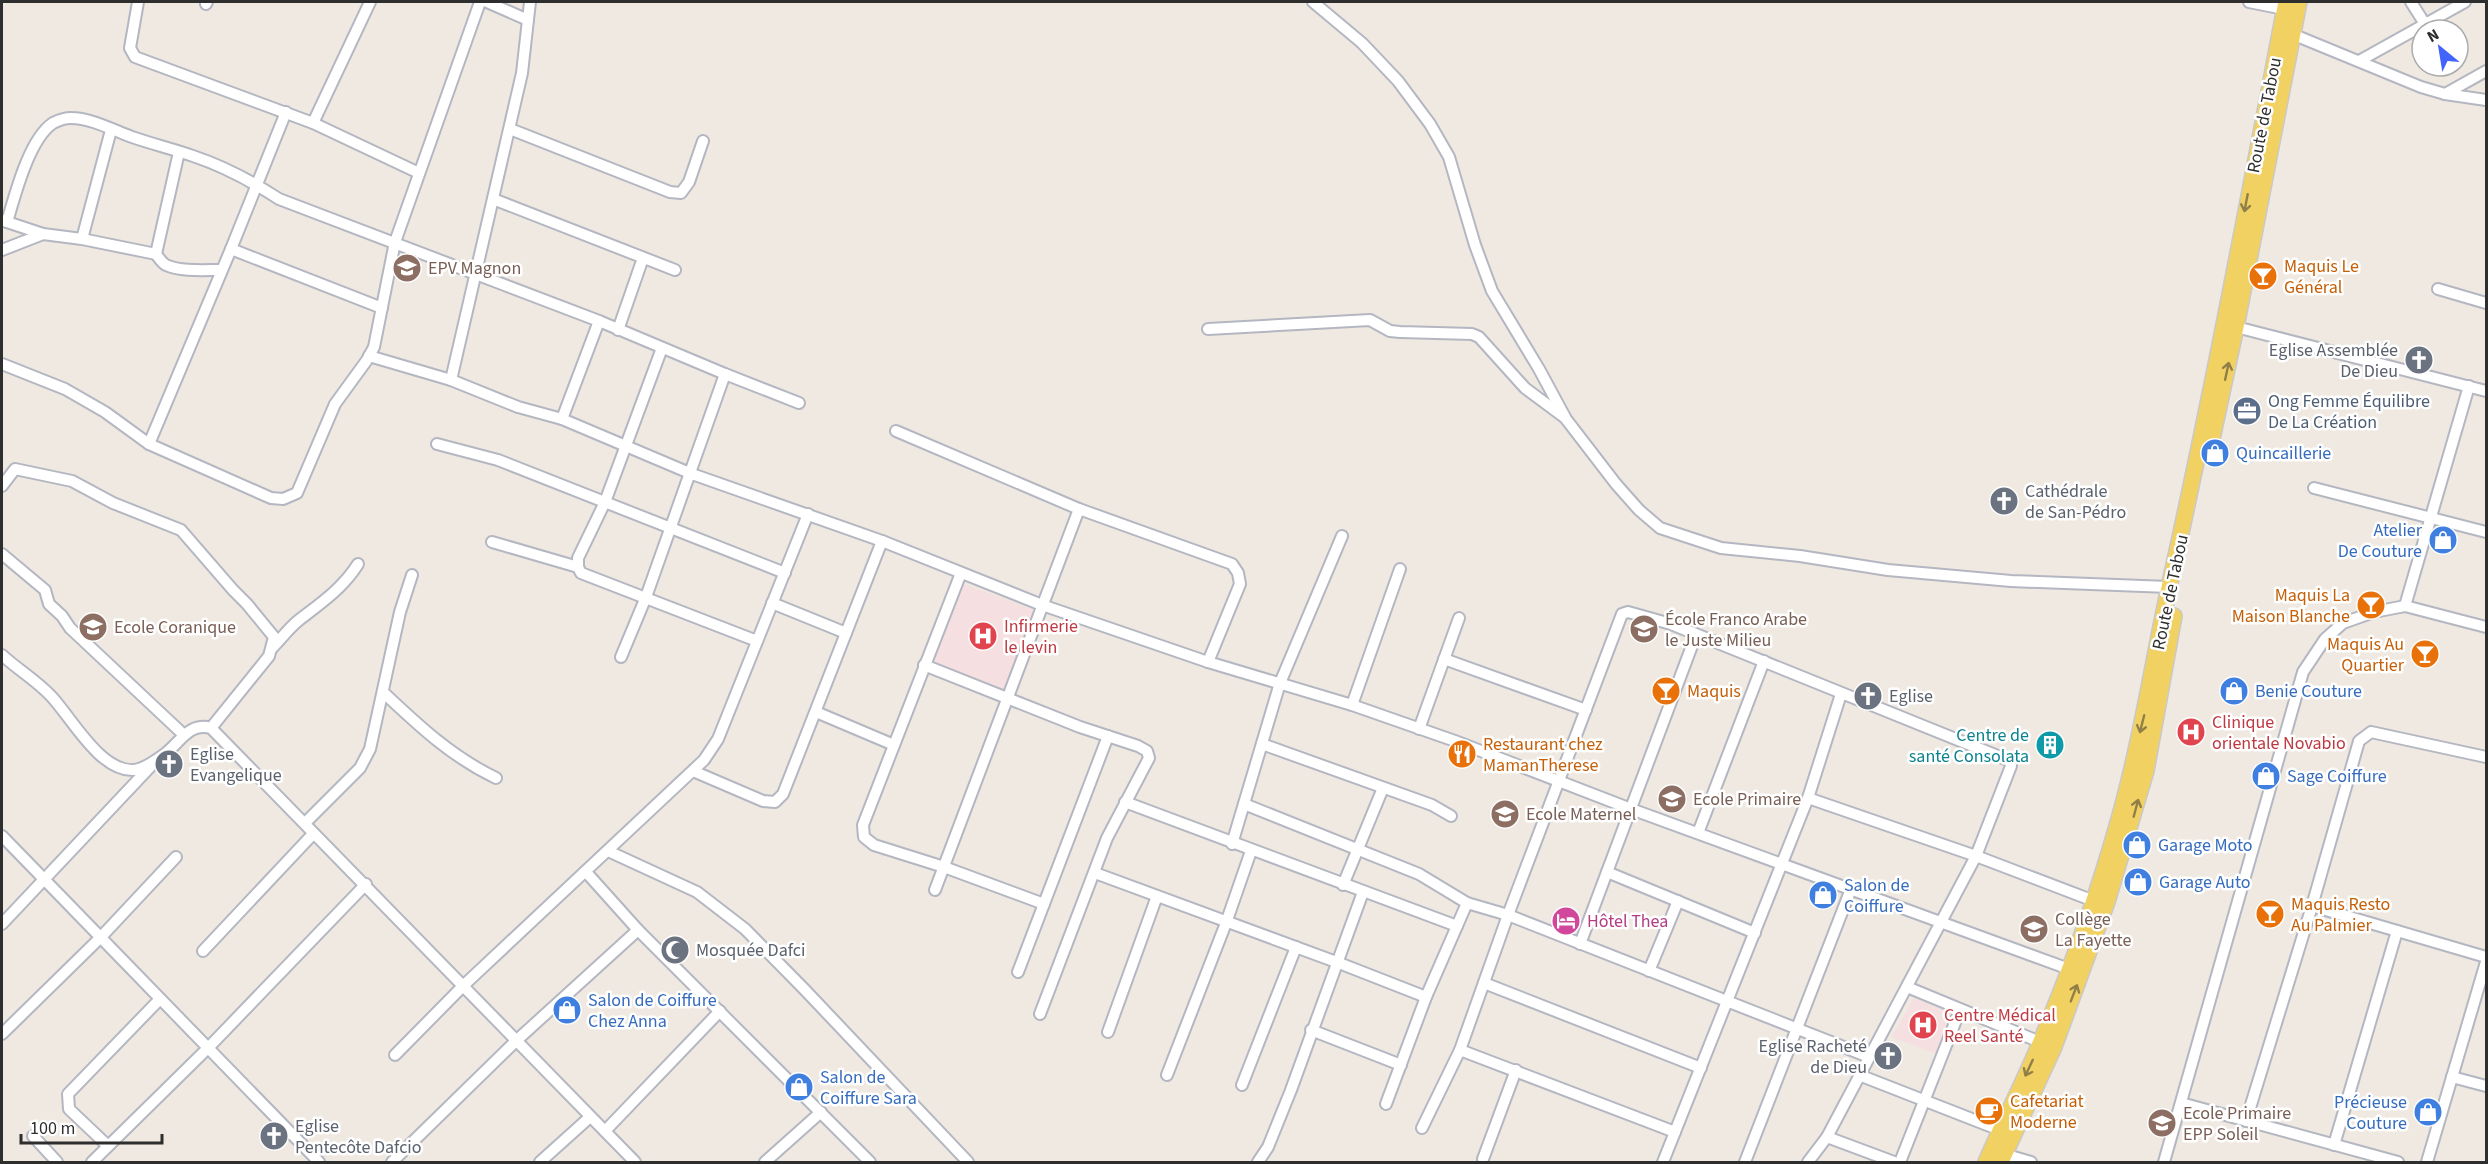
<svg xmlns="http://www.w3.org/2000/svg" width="2488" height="1164" font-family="'Source Sans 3',sans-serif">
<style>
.medical{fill:#f5dfe0}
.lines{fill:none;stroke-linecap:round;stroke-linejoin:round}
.minor-casing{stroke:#b4b7c1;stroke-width:14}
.primary-casing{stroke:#c9c9c9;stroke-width:18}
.minor{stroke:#fff;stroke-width:10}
.primary{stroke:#f2d163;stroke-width:15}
.oneway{stroke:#908048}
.labels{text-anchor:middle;stroke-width:5;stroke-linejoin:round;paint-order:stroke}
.street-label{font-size:18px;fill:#2e2e2e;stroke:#fff}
.food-label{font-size:18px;fill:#c56008;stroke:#fff;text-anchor:start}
.education-label{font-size:18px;fill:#785e54;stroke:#fff;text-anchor:start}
.worship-label{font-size:18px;fill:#5b616d;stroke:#fff;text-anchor:start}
.service-label{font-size:18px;fill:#4e5e75;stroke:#fff;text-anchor:start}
.shop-label{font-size:18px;fill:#366cbe;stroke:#fff;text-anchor:start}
.health-label{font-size:18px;fill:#be3a42;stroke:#fff;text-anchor:start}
.culture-label{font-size:18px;fill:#0d838f;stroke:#fff;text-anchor:end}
.hotel-label{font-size:18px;fill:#b23c85;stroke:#fff;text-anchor:start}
</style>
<rect width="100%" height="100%" fill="#efe9e1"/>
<!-- medical -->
<g class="medical">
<path d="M961,583L1034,610L1005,692L931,662Z"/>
<path d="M1914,998L1952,1013L1936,1054L1892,1037Z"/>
</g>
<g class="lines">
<!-- minor casing -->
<g class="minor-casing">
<g id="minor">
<path d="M138,2L130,48L135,57L313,123L419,173"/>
<path d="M487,2L528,20"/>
<path d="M1313,2L1362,43L1398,81L1430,124L1449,157L1475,245L1492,291L1539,369L1566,419L1616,484L1639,510L1660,528L1721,548L1800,556L1888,570L2011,581L2169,587"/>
<path d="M2249,2L2284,9"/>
<path d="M2411,2L2425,24"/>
<path d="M206,4L207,2"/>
<path d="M2292,34L2421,87L2445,94L2486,100"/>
<path d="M2359,61L2465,2"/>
<path d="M2445,94L2486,71"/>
<path d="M313,123L370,2"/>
<path d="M510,129L670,192L681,193L689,182L703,141"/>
<path d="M493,199L675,270"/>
<path d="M2,220L7,222C15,195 29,139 53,123C57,121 65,118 71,118C91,118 113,130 132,137C152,144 173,149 193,156C223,166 253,182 279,199L599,321L562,419L692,474L882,541L1042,605L1208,662L1352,705L1455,741L1631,809L2069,969"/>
<path d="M7,222L43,234L82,239L111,130"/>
<path d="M82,239L156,254C159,258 162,263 166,265C181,272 205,270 221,270"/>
<path d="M231,249L382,308"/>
<path d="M2,250L43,234"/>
<path d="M156,254L179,152"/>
<path d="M2438,289L2486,303"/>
<path d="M599,321L725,374L799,403"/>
<path d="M2236,327L2486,391"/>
<path d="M1208,329L1370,320L1390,331L1400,332L1472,334L1479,337L1525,388L1564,417"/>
<path d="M618,330L643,258"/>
<path d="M662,348L605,502L578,558V567L581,573L757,641"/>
<path d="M369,356L451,380L518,407L562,419"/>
<path d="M2,364L65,389L105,412L149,444L271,498L283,499L297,493L335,404L367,360L374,347L395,242L480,2"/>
<path d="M451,380L522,73L530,2"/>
<path d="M896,431L1079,509L935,890"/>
<path d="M149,444L231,249L286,112"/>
<path d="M437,444L498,460L785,573"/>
<path d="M2,486L15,469L72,481L113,503L181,530L233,590L247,604L274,637L269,656L211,728"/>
<path d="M2314,488L2486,532"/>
<path d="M1079,509L1232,564L1238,573L1240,584L1208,662"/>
<path d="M492,542L578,567"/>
<path d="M2,554L45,590L49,604L62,616L70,628L184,735"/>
<path d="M961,573L863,825L864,837L874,845L944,867L1044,904"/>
<path d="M772,603L846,633"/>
<path d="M2405,606L2469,386"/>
<path d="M272,648C281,639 289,628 299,620C321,603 343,588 358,564"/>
<path d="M2,655C17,669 36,680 51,696C71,717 100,772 134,770C145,769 158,759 166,753C181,741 190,722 211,728L635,1162"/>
<path d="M621,657L646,597L725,374"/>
<path d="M1444,659L1586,710"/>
<path d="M924,665L1080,727L1138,746L1147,751L1149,758L1107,838L1040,1014"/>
<path d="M384,693C419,726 452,757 496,778"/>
<path d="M1352,705L1400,569"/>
<path d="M816,712L894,745"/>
<path d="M1419,729L1459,618"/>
<path d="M1262,744L1432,805L1451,816"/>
<path d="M693,771L763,801L775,802L783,794L882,541"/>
<path d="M1808,798L1976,856L2094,901"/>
<path d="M1125,802L1457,926"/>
<path d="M1244,804L1419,874L1467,903L1508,915L1869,1057"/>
<path d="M306,822L360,768L370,749L400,612L412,575"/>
<path d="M1698,833L1764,661"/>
<path d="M2,836L319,1162"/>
<path d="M1232,844L1280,683L1342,536"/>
<path d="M608,851L697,892L745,929L805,990L968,1162"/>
<path d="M586,872L638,930L870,1162"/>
<path d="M1607,872L1755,933"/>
<path d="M1095,873L1339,963L1426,997"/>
<path d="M1343,885L1383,788"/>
<path d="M2312,906L2486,957"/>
<path d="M2,924L151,766"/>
<path d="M1580,944L1696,635"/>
<path d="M203,951L313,834"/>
<path d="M1649,971L1678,901"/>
<path d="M1018,972L1108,736"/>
<path d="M1484,983L1701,1068"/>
<path d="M1907,987L2040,1042"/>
<path d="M1311,1030L1401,1065"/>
<path d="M1108,1032L1157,896"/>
<path d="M2,1034L101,937L176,857"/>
<path d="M1460,1050L1675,1132"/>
<path d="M395,1055L464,985L704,760L718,739L808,514"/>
<path d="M1167,1075L1226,923L1251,851"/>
<path d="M1859,1075L2000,1130"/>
<path d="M2452,1077L2486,1086"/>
<path d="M1242,1085L1296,947"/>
<path d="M2181,1103L2398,1162"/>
<path d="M1386,1104L1426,997L1467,903"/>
<path d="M2246,1121L2312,906L2359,741L2371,732L2486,757"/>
<path d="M1422,1128L1460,1050L1508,915L1622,614L1628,612L1671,624L2010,761L2011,766L1976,856L1827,1137L1808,1162"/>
<path d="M605,1131L720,1011"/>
<path d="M33,1136L57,1162"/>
<path d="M1827,1137L1894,1162"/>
<path d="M2334,1145L2397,931"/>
<path d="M108,1146L69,1109L68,1094L159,1000"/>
<path d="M2000,1153L2031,1162"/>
<path d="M1483,1159L1516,1070"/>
<path d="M92,1162L209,1047L366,884"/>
<path d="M392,1162L517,1040L638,930"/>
<path d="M540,1162L590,1117"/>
<path d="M765,1162L821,1112"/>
<path d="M1258,1162L1268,1147L1291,1090L1363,892"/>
<path d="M1663,1162L1808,798L1841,694"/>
<path d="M1745,1162L1851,889"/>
<path d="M1900,1162L1960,1010"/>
<path d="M2164,1162L2303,672L2325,639L2343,623L2374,612L2405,606L2486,627"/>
<path d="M2427,1162L2486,962"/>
</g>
</g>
<!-- primary casing -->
<g class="primary-casing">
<g id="primary">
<path d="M2210,448L2236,327L2299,2"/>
<path d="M1986,1162C2003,1122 2024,1082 2041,1041C2071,969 2098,894 2119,819C2141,741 2153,661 2170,583C2213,390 2249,196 2286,2"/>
<path d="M2001,1162L2054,1047L2107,902L2146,771L2174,616"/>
</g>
</g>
<!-- minor -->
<use href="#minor" class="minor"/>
<!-- primary -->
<use href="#primary" class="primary"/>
</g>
<!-- one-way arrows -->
<defs><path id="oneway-shaft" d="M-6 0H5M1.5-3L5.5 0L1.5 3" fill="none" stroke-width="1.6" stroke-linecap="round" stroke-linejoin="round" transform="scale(1.5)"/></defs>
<g class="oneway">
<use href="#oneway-shaft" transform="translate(2246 203) rotate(101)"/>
<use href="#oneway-shaft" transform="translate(2227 371) rotate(-78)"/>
<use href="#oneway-shaft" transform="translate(2142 724) rotate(104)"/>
<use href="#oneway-shaft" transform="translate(2136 808) rotate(-75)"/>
<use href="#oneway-shaft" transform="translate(2074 993) rotate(-69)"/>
<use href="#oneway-shaft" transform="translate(2029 1068) rotate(115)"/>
</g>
<!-- icons -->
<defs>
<g id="school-disc" transform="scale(1.5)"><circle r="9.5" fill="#8d6e63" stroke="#fff"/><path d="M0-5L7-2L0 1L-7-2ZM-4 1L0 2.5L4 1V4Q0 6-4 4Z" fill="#fff"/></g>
<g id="bar-disc" transform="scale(1.5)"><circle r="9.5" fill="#e8710a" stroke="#fff"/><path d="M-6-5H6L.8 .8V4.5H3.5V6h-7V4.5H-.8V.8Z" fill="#fff"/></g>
<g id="church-disc" transform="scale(1.5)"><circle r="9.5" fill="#6b7280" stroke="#fff"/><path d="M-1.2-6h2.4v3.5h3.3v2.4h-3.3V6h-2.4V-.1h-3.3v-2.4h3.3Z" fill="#fff"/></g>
<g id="office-disc" transform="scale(1.5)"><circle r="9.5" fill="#5c6f8a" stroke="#fff"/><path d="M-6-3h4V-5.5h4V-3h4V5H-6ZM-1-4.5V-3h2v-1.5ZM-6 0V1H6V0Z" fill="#fff"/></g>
<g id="shop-disc" transform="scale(1.5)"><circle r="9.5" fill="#3f7fe0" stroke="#fff"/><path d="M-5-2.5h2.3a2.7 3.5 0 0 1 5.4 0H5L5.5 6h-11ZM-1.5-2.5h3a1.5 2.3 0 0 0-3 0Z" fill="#fff"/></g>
<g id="hospital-disc" transform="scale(1.5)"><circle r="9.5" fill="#e0444e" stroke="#fff"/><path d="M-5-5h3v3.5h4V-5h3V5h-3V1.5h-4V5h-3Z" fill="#fff"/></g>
<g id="building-disc" transform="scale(1.5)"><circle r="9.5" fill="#0f9aa8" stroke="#fff"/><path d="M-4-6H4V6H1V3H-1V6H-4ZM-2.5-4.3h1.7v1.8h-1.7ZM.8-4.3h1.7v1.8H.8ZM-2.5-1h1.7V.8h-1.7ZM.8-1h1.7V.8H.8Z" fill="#fff"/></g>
<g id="restaurant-disc" transform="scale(1.5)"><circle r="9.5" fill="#e8710a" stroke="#fff"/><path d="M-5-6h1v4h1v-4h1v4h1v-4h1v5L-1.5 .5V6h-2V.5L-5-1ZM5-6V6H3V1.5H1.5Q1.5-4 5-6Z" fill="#fff"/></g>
<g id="hotel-disc" transform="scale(1.5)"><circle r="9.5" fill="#d1479c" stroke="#fff"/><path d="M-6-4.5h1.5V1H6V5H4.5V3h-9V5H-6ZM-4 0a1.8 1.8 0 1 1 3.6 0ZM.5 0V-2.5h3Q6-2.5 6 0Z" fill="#fff"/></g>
<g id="mosque-disc" transform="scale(1.5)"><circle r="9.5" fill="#6b7280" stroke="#fff"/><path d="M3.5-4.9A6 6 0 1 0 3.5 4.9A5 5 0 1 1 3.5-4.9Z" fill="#fff"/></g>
<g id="cafe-disc" transform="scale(1.5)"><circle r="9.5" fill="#e8710a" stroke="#fff"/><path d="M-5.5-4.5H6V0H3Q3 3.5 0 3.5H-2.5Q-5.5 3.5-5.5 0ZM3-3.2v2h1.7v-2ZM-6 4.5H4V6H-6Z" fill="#fff"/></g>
</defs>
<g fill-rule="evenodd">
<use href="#school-disc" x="407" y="268"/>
<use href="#bar-disc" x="2263" y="276"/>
<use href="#church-disc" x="2419" y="360"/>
<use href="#office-disc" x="2247" y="411"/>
<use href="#shop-disc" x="2215" y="453"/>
<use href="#church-disc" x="2004" y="501"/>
<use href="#shop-disc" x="2443" y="540"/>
<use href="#bar-disc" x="2371" y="605"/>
<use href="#school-disc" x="93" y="627"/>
<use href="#school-disc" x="1644" y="629"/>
<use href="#hospital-disc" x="983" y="636"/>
<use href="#bar-disc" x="2425" y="654"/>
<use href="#bar-disc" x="1666" y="691"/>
<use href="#shop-disc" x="2234" y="691"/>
<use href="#church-disc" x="1868" y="696"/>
<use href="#hospital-disc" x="2191" y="732"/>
<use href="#building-disc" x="2050" y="745"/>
<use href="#restaurant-disc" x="1462" y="754"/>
<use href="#church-disc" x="169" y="764"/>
<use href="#shop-disc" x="2266" y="776"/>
<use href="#school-disc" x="1672" y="799"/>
<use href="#school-disc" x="1505" y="814"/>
<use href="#shop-disc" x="2137" y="845"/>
<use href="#shop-disc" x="2138" y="882"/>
<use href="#shop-disc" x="1823" y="895"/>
<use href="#bar-disc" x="2270" y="914"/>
<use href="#hotel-disc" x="1566" y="921"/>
<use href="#school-disc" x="2034" y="929"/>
<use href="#mosque-disc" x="675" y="950"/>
<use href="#shop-disc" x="567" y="1010"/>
<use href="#hospital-disc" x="1923" y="1025"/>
<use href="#church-disc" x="1888" y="1056"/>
<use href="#shop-disc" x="799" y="1087"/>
<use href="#cafe-disc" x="1989" y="1111"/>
<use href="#shop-disc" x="2428" y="1112"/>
<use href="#school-disc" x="2162" y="1123"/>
<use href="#church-disc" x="274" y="1136"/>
</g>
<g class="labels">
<!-- street labels -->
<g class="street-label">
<text transform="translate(2264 115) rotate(-79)" y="6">Route de Tabou</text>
<text transform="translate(2170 592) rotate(-78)" y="6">Route de Tabou</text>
</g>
<!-- food labels -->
<g class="food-label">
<text x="2284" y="272">Maquis Le<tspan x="2284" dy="21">Général</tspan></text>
<text x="2350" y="601" text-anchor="end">Maquis La<tspan x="2350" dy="21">Maison Blanche</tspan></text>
<text x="2404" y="650" text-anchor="end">Maquis Au<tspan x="2404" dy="21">Quartier</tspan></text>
<text x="1687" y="697">Maquis</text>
<text x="1483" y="750">Restaurant chez<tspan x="1483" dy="21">MamanTherese</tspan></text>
<text x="2291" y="910">Maquis Resto<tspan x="2291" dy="21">Au Palmier</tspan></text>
<text x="2010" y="1107">Cafetariat<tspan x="2010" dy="21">Moderne</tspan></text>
</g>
<!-- education labels -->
<g class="education-label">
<text x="428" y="274">EPV Magnon</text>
<text x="1665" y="625">École Franco Arabe<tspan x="1665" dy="21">le Juste Milieu</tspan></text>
<text x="114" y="633">Ecole Coranique</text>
<text x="1693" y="805">Ecole Primaire</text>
<text x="1526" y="820">Ecole Maternel</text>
<text x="2055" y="925">Collège<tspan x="2055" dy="21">La Fayette</tspan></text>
<text x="2183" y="1119">Ecole Primaire<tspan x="2183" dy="21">EPP Soleil</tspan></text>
</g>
<!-- worship labels -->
<g class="worship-label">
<text x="2398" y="356" text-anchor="end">Eglise Assemblée<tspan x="2398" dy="21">De Dieu</tspan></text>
<text x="2025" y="497">Cathédrale<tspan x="2025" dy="21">de San-Pédro</tspan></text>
<text x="1889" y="702">Eglise</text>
<text x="190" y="760">Eglise<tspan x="190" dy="21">Evangelique</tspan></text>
<text x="696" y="956">Mosquée Dafci</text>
<text x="1867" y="1052" text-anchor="end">Eglise Racheté<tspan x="1867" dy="21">de Dieu</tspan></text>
<text x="295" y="1132">Eglise<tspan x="295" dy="21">Pentecôte Dafcio</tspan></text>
</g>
<!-- service labels -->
<g class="service-label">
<text x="2268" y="407">Ong Femme Équilibre<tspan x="2268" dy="21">De La Création</tspan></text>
</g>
<!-- shop labels -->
<g class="shop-label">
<text x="2236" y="459">Quincaillerie</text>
<text x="2422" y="536" text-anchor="end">Atelier<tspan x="2422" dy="21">De Couture</tspan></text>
<text x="2255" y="697">Benie Couture</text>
<text x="2287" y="782">Sage Coiffure</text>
<text x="2158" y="851">Garage Moto</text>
<text x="2159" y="888">Garage Auto</text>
<text x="1844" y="891">Salon de<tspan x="1844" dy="21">Coiffure</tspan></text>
<text x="588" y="1006">Salon de Coiffure<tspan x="588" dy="21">Chez Anna</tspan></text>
<text x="820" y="1083">Salon de<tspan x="820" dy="21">Coiffure Sara</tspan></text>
<text x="2407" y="1108" text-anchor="end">Précieuse<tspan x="2407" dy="21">Couture</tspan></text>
</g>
<!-- health labels -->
<g class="health-label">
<text x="1004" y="632">Infirmerie<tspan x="1004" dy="21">le levin</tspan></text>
<text x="2212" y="728">Clinique<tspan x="2212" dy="21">orientale Novabio</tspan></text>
<text x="1944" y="1021">Centre Médical<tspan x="1944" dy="21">Reel Santé</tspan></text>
</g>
<!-- culture labels -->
<g class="culture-label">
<text x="2029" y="741">Centre de<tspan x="2029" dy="21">santé Consolata</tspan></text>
</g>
<!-- hotel labels -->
<g class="hotel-label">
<text x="1587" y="927">Hôtel Thea</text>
</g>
</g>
<!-- border -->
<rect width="2488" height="1164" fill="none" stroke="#2e2e2e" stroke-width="6"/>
<!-- north arrow -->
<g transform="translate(2440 48) rotate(330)"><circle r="28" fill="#ffffff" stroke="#ababab" stroke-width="1.5"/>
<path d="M0-4.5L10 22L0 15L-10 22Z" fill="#4264fb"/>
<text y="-9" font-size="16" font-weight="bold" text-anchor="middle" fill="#2e2e2e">N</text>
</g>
<!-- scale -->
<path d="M21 1134v9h141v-9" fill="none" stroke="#2e2e2e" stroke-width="3"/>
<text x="30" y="1134" font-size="18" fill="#2e2e2e" stroke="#ffffff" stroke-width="4.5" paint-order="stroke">100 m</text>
</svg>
